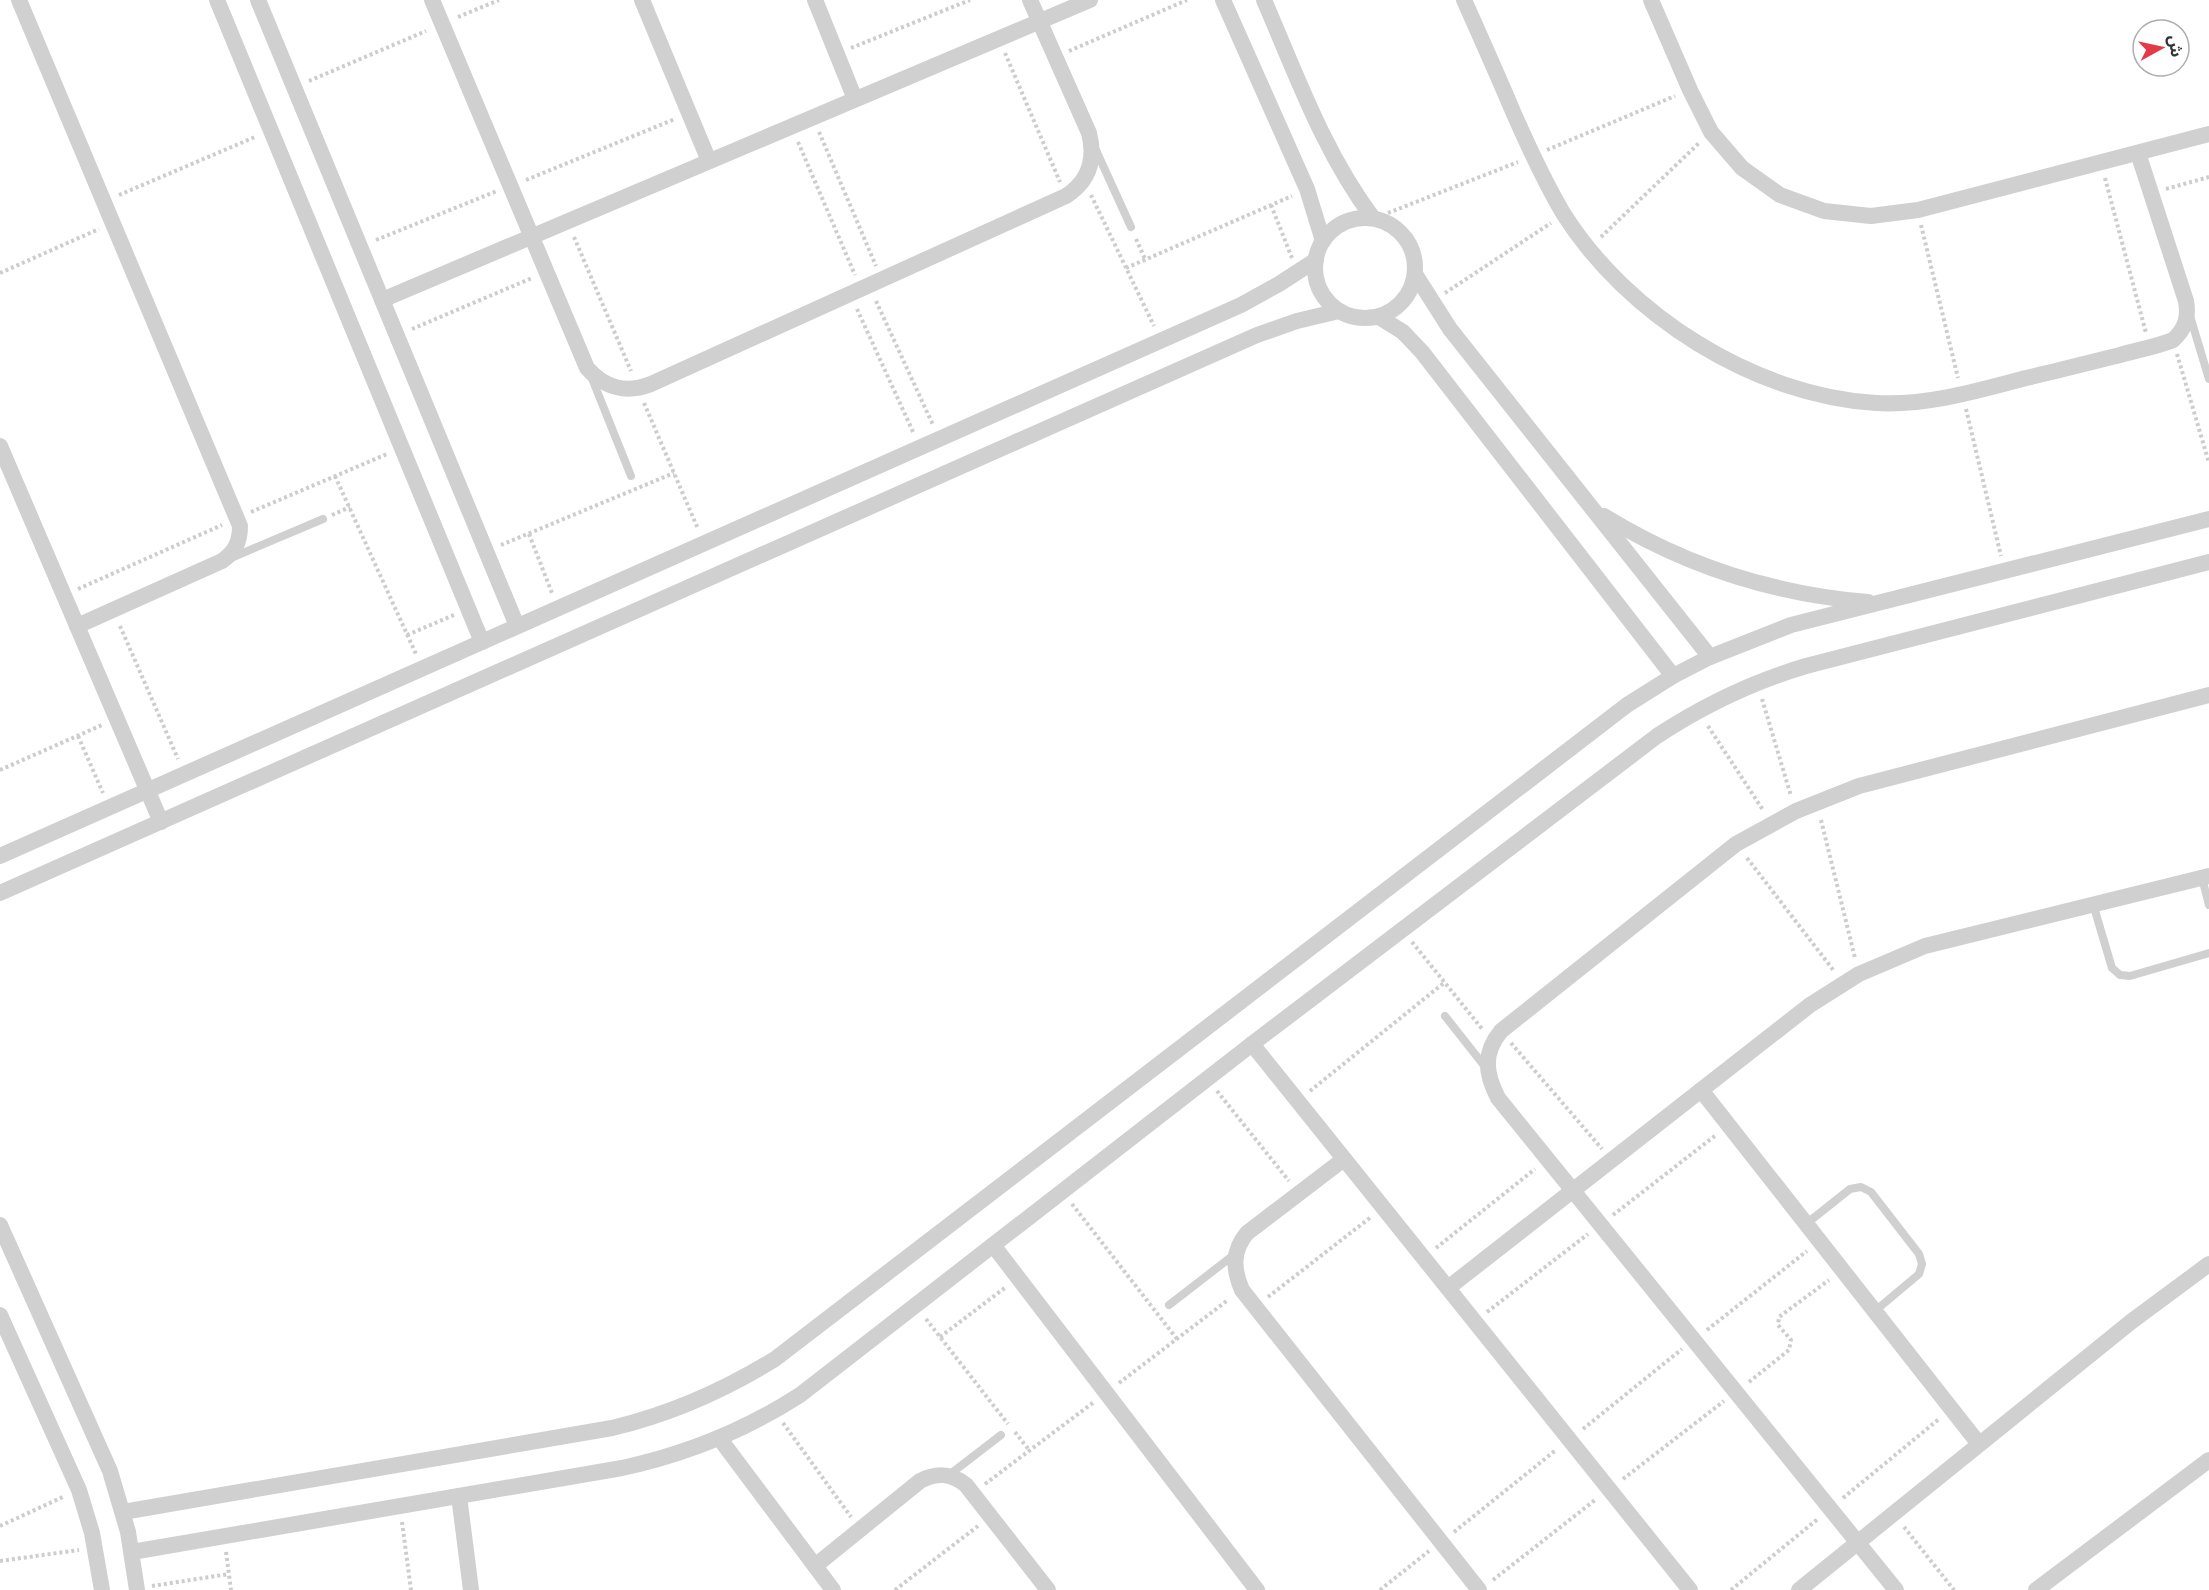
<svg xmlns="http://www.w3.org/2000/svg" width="2209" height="1590" font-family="'Fira Sans','Noto Sans Arabic',sans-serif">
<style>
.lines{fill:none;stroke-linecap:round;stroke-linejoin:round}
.path{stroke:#cdcdcd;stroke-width:4;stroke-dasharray:3 3;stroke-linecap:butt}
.lane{stroke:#d0d0d0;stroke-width:8}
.street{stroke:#d0d0d0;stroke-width:16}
</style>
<rect width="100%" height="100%" fill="#fff"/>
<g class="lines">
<!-- path -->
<g class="path">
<path d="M458,17L499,0"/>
<path d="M851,48L970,0"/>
<path d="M1069,51L1187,0"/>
<path d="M1005,53L1060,182"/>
<path d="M309,81L426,31"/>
<path d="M819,132L876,266"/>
<path d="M798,142L855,275"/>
<path d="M1547,150L1675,96"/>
<path d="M2105,178L2146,333"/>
<path d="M526,180L675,119"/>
<path d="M2166,189L2209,177"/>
<path d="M119,195L255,137"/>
<path d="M1091,195L1154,326"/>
<path d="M1271,205L1292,258"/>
<path d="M1388,213L1518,162"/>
<path d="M1921,225L1958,378"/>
<path d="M574,237L631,371"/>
<path d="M1601,237L1699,143"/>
<path d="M1136,239L1145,259"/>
<path d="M376,240L497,191"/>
<path d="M1126,268L1292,196"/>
<path d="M0,273L99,229"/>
<path d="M1445,293L1551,223"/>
<path d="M876,301L933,425"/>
<path d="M857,309L914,434"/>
<path d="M412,329L532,278"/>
<path d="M2177,354L2209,463"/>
<path d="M644,403L698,529"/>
<path d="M1966,409L2001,556"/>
<path d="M335,476L416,654"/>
<path d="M251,512L387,454"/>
<path d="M332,515L350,507"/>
<path d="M529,534L552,593"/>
<path d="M501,545L674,473"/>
<path d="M78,589L222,525"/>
<path d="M120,626L178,759"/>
<path d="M407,635L454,615"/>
<path d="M1762,699L1791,796"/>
<path d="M1708,726L1763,810"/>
<path d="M78,736L103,793"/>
<path d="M0,770L102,725"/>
<path d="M1821,820L1855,958"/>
<path d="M1747,858L1834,971"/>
<path d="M1412,942L1483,1030"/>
<path d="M1511,1043L1602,1149"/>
<path d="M1217,1091L1289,1181"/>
<path d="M1310,1091L1445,982"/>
<path d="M1072,1204L1177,1339"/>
<path d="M1613,1215L1716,1135"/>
<path d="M1436,1248L1535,1169"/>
<path d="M1268,1297L1371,1217"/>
<path d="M1487,1312L1588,1234"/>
<path d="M926,1319L1008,1424"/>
<path d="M1707,1330L1807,1251"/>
<path d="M940,1337L1006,1287"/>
<path d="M1749,1382L1789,1350L1791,1340L1778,1325L1779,1317L1829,1280"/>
<path d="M1119,1383L1228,1300"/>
<path d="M783,1423L851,1517"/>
<path d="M1583,1429L1682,1349"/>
<path d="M1015,1432L1029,1450"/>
<path d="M1623,1479L1724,1401"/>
<path d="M985,1484L1094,1402"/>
<path d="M1843,1498L1939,1419"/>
<path d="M402,1522L411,1590"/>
<path d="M0,1526L65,1496"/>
<path d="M1904,1527L1954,1590"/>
<path d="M1454,1532L1556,1450"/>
<path d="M226,1552L231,1590"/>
<path d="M0,1561L79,1550"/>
<path d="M1493,1580L1595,1500"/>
<path d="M152,1586L229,1574"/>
<path d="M895,1590L978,1526"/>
<path d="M1380,1590L1429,1551"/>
<path d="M1731,1590L1819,1518"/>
</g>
<!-- lane -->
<g class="lane">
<path d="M1095,148L1131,227"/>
<path d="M2190,316L2209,379"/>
<path d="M591,376L631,476"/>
<path d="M231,558L323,519"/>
<path d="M2202,878L2209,905"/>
<path d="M2093,904L2112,968L2120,975L2130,976L2209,953"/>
<path d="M1445,1016L1486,1068"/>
<path d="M1806,1224L1850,1189L1861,1187L1871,1192L1919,1254L1922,1264L1919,1274L1875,1311"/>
<path d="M1169,1305L1235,1254"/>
<path d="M949,1475L1001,1435"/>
</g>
<!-- street -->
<g class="street">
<path d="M19,0L240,526C240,542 235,552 222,561L77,626"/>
<path d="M217,0L482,642"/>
<path d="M258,0L517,626"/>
<path d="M432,0L587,368C605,388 625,394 651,384L1066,196C1089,181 1096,160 1089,133L1030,0"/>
<path d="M642,0L709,161"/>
<path d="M815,0L855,99"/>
<path d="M1223,0L1307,189L1323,241"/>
<path d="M1264,0C1296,74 1324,153 1373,218"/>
<path d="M1464,0C1481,38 1498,76 1514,114C1529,148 1544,181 1563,213C1627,315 1755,396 1876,403C1926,406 1977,391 2026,378C2057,371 2088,363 2120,355C2137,350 2156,347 2173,340C2185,329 2189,318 2186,301L2138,153"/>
<path d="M1651,0L1690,90L1711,132L1742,168L1780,195L1824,211L1871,216L1918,210L2209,134"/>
<circle cx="1365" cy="268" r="50"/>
<path d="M1415,274L1450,329L1710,657"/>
<path d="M382,300L1090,0"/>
<path d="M1379,317L1403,332L1422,352L1673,676"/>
<path d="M0,446L161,822"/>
<path d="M1604,516C1685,566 1773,594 1868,602"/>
<path d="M0,856L1241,305L1279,284L1316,260"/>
<path d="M0,893L1257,335L1297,321L1339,311"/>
<path d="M1252,1044L1690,1590"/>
<path d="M1701,1090L1979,1444"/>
<path d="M1344,1159L1247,1233C1232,1251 1233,1269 1242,1290L1479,1590"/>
<path d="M0,1225L110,1471L128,1532L137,1590"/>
<path d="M993,1245L1257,1590"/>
<path d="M1448,1288L1810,1005L1859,974L1925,946L2209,876"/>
<path d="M0,1315L79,1490L92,1533L102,1590"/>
<path d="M720,1439L833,1590"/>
<path d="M459,1496L471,1590"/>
<path d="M123,1512L612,1428C671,1414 723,1391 775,1359L1627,705L1673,676L1710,657L1791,625L2209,519"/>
<path d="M132,1552L622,1468C687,1454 744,1431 800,1395L1252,1044L1657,736C1704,705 1752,682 1806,666L2209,562"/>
<path d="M815,1566L920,1481C937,1472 951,1473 966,1485L1048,1590"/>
<path d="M1799,1590L2132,1321L2209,1264"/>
<path d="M1896,1590L1498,1098C1485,1073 1483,1053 1501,1031L1736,844L1796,811L1859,786L2209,695"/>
<path d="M2036,1590L2209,1460"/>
</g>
</g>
<!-- north arrow -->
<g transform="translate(2161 48) rotate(82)"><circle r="28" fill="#ffffff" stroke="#adadad" stroke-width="1.5"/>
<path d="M0-4.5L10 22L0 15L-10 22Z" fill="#e63946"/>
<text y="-9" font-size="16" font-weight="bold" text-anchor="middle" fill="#333333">ش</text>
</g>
</svg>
